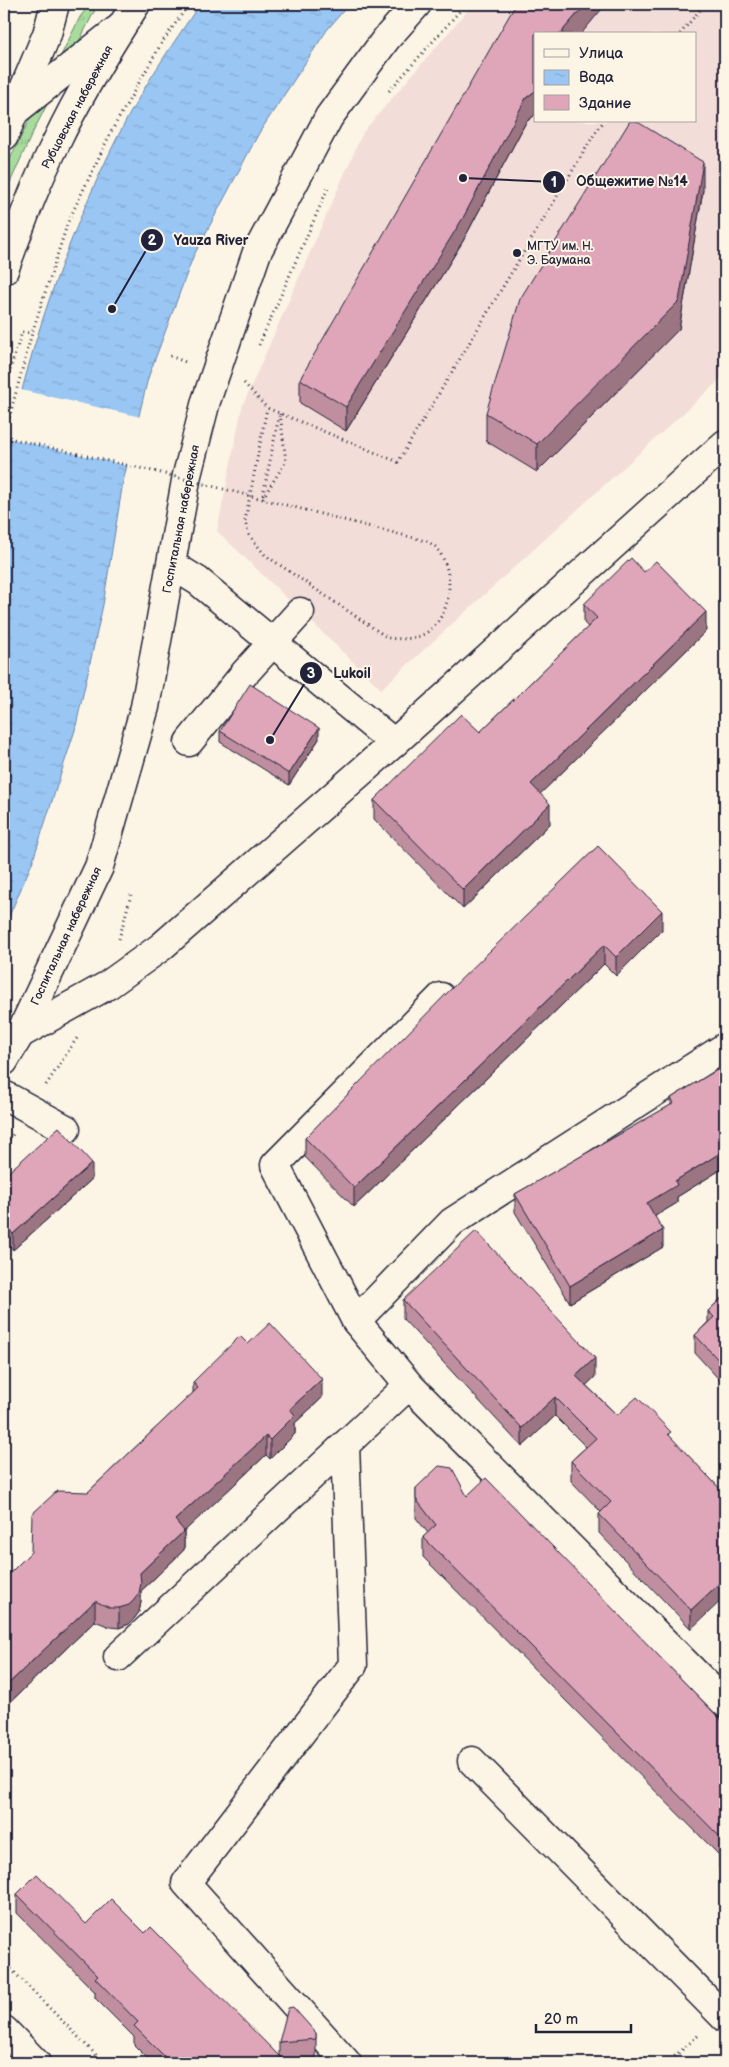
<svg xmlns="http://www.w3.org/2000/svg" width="729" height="2067" font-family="'Balsamiq Sans',sans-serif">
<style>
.built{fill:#f3ddd8;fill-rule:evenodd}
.grass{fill:url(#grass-tufts);stroke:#657f6c}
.water{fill:url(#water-ripples);stroke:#6984a9}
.pier{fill:#fcf5e5}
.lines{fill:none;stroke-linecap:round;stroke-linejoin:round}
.minor-casing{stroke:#22223b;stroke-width:31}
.major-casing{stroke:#22223b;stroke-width:31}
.path{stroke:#22223b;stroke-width:3;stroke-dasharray:1 4;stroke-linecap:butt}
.minor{stroke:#fcf5e5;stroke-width:28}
.major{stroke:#fcf5e5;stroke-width:28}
.path-bridge{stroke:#22223b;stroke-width:3;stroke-dasharray:1 4;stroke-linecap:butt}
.wall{fill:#c08f9f;stroke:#22223b}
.shaded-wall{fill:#9c7482;stroke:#22223b}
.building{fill:#dfa6b9;stroke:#22223b}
.poi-dot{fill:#22223b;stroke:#fcf5e5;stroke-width:2}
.labels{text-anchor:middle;stroke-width:4;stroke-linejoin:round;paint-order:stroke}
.street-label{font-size:12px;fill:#22223b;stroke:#fcf5e5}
.poi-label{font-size:12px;fill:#22223b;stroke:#fcf5e5;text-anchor:start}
.leader{fill:none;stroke:#22223b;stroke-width:2}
.callout-dot{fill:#22223b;stroke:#fcf5e5;stroke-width:2}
.mark-label{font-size:15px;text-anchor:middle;font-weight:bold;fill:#fff}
.callout-label{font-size:14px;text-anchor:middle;font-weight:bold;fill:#22223b;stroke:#fcf5e5;stroke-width:4;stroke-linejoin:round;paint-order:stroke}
</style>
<defs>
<pattern id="grass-tufts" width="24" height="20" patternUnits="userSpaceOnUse" patternTransform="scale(1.25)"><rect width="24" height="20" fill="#a8dc9d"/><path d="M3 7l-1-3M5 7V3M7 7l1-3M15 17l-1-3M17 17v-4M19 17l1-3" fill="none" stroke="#90bc88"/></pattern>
<pattern id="water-ripples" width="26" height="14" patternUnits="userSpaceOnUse" patternTransform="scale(1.25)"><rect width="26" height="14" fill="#99c6f3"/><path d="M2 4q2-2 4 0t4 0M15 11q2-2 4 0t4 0" fill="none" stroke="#84aad1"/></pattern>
</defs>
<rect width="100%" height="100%" fill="#fcf5e5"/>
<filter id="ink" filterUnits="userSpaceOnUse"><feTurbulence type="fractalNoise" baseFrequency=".02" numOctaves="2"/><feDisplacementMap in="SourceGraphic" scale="10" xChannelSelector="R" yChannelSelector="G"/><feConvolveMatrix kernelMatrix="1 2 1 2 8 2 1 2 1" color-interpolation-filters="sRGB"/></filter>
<g filter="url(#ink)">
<!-- built -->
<path class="built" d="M473,4H725V375L381,689L217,531L242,407L363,132ZM535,34H695V121H535Z"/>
<!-- grass -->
<path class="grass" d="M90,4H98L31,136L4,196V171L80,17Z"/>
<!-- water -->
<path class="water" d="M200,4H349L327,30L259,133L193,257L148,378L123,482L103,605L75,730L32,863L4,928V472C24,359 66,239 118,136C141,90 171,46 200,4Z"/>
<!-- pier -->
<path class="pier" d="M21,390L141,417L129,466L8,438Z"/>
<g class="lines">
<!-- minor casing -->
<g class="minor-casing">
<g id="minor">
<path d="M15,111L117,30"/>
<path d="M4,136L47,34L55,4"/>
<path d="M172,565L198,581L394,743"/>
<path d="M189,742L244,674L300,612"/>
<path d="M20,1034L108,985L161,947L394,743L725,444"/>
<path d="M725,1047L452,1222L356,1321L409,1385L725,1703"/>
<path d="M4,1095L66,1129"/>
<path d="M356,1321L275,1165L441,997"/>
<path d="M345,1445L353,1665L186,1883L347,2063"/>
<path d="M118,1657L409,1385"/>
<path d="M472,1761L725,2018"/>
</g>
</g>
<!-- major casing -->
<g class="major-casing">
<g id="major">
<path d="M4,270C20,227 35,184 56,143C79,94 107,49 136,4"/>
<path d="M4,1061L20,1034L99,867L145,707L187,475L206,401L257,252L329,117L386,39L417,4"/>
<path d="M4,2030L36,2063"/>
</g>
</g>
<!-- path -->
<g class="path">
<path d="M680,34L705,4"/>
<path d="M389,91L466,4"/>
<path d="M259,345L328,188"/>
<path d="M170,356L188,363"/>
<path d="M244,383L267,408L398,462L595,133L604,121"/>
<path d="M4,389L22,332L32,333"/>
<path d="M4,437L32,333L68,222L111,132L161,44L189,4"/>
<path d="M263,495L279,416"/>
<path d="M263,498L286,461L280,413"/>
<path d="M245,521L267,408"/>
<path d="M119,939L131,895"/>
<path d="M46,1085L77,1038"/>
<path d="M4,1148L13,1134"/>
<path d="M4,1962L104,2063"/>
<path d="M667,2063L700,2034"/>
</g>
<!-- minor -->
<use href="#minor" class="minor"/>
<!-- major -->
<use href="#major" class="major"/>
<!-- path-bridge -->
<path class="path-bridge" d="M4,437L157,472L426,541C430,543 436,546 438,550C456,575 452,615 426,633C415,640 400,639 388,638L265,555L249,535L245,521"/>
</g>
<!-- wall -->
<g class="wall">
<path d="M535,34V115L526,122L463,241L346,431L300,403V379Z"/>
<path d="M703,190L679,329L537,472L486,441V413Z"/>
<path d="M644,572L706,631L540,794L550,824L463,909L374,819V800L480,732L588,627L584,623V604Z"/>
<path d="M220,731L319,739L289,785L220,742Z"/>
<path d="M598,846L662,930L616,976L604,964L354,1207L305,1157V1138Z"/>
<path d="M725,1065V1167L677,1197V1203L655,1216L663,1247L570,1303L515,1212V1194L671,1105V1098Z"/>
<path d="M4,1176L92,1179L13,1250L4,1239Z"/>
<path d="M725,1295V1386L695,1353V1335L708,1322V1311Z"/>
<path d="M403,1300L595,1377L586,1385L617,1415L671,1438L725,1494L691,1629L599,1533V1514L601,1512L571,1481V1461L586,1447L555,1416L522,1447L403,1319Z"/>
<path d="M248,1344L322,1398L295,1423V1434L270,1459L266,1455L184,1531V1550L141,1591V1602L139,1612L134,1619L129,1624L119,1628L110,1627L95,1621L4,1708V1579L31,1552L88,1492L193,1393V1382Z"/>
<path d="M416,1488L467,1496L725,1724V1874L719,1868V1855L423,1557V1537L428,1533L416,1518Z"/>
<path d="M17,1894L86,1924L145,1933L279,2056V2042L316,2033V2058L284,2061L286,2063H152L134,2045V2037L95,1998V1992L17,1913Z"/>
</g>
<!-- shaded-wall -->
<g class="shaded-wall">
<path d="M586,4H606L581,34H562L564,29Z"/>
<path d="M535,91V115L526,122L463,241L346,431V407L526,98Z"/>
<path d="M703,162V190L679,329L537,472V444Z"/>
<path d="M706,612V631L531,803V784Z"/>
<path d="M319,728V739L289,785V774Z"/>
<path d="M550,804V824L463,909V890Z"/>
<path d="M662,911V930L616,976V957Z"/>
<path d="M604,945V964L354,1207V1188Z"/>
<path d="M725,1150V1167L677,1197V1203L647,1221V1203L675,1181Z"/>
<path d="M92,1163V1179L13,1250V1234Z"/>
<path d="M663,1230V1247L570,1303V1286Z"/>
<path d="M595,1358V1377L576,1395V1376Z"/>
<path d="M322,1379V1398L295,1423V1434L270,1459V1440L290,1409Z"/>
<path d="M555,1397V1416L522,1447V1428Z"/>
<path d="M266,1436V1455L175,1540V1520Z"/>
<path d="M184,1531V1550L141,1591V1602L139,1612L134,1619L129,1624L119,1628V1608L140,1573Z"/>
<path d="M725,1578V1597L691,1629V1610Z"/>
<path d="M95,1601V1621L4,1708V1688Z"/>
</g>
<!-- building -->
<g class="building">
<path d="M516,4H586L564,29L562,34H535V91L526,98L463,218L346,407L300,379Z"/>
<path d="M630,121H636L703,162L679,301L537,444L486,413L520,299Z"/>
<path d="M631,558L644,572L656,561L706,612L531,784L550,804L463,890L374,800L461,714L480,732L597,618L584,604Z"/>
<path d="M250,684L319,728L289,774L220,731Z"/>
<path d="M598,846L662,911L616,957L604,945L354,1188L305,1138L453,987Z"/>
<path d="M725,1065V1150L675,1181L677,1185L647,1203L663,1230L570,1286L515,1194L674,1103L671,1098Z"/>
<path d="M59,1127L92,1163L13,1234L4,1224V1176Z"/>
<path d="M476,1231L595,1358L576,1376L617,1415L637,1397L671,1432L668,1434L725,1494V1578L691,1610L599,1514L611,1502L571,1461L596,1438L555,1397L522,1428L403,1300Z"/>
<path d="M725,1295V1367L695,1335L714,1317L708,1311Z"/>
<path d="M270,1323L322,1379L290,1409L295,1415L270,1440L266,1436L175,1520L184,1531L140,1573L141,1583L139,1593L134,1600L129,1605L119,1608H110L95,1601L4,1688V1579L31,1552L32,1514L57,1491L88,1492L198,1388L193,1382L240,1336L248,1344Z"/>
<path d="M439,1466L452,1468L467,1496L486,1478L725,1724V1842L423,1537L436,1525L416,1499V1488Z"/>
<path d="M725,1843V1855L719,1849Z"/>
<path d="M37,1874L86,1924L111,1899L145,1933L151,1927L286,2063H171L134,2026L138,2022L95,1978L98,1976L17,1894Z"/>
<path d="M293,2007L316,2033V2039L279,2042L288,2008Z"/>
</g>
</g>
<!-- markers -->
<circle class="poi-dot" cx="517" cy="253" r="5"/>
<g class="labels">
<!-- street labels -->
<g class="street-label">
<text transform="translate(77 107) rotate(-62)" y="4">Рубцовская набережная</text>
<text transform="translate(181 519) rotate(-79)" y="4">Госпитальная набережная</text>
<text transform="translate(66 936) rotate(-65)" y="4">Госпитальная набережная</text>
</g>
<!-- poi labels -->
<g class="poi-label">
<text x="527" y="250">МГТУ им. Н.<tspan x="527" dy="14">Э. Баумана</tspan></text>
</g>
</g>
<!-- callouts -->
<path class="leader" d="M463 178L554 182M112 309L152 240M270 740L311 673"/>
<g class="callout-dot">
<circle cx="463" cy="178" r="5"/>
<circle cx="112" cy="309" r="5"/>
<circle cx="270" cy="740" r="5"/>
<circle cx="554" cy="182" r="12"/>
<circle cx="152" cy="240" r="12"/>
<circle cx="311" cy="673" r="12"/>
</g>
<g class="mark-label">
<text x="554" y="187">1</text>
<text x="152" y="245">2</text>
<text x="311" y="678">3</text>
</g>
<g class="callout-label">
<text x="632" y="186">Общежитие №14</text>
<text x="211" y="245">Yauza River</text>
<text x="352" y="678">Lukoil</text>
</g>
<!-- margin -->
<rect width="729" height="2067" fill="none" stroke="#fcf5e5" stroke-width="20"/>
<rect x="10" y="10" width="709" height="2047" fill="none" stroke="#22223b" stroke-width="2" filter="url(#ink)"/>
<!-- legend -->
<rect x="534" y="32" width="162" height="90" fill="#fcf5e5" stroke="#a5a1a1"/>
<rect x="544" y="49" width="25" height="8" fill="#fcf5e5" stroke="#a5a1a1"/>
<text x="579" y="58" font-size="15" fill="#22223b">Улица</text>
<rect x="544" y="70" width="25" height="15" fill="url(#water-ripples)" stroke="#a5a1a1"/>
<text x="579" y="82" font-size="15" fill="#22223b">Вода</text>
<rect x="544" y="95" width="25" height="15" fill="#dfa6b9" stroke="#a5a1a1"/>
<text x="579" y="108" font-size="15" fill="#22223b">Здание</text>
<!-- scale -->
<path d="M536 2024v8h95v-8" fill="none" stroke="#22223b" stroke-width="2.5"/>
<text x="544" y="2024" font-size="15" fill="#22223b" stroke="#fcf5e5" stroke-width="4" paint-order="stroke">20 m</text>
</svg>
